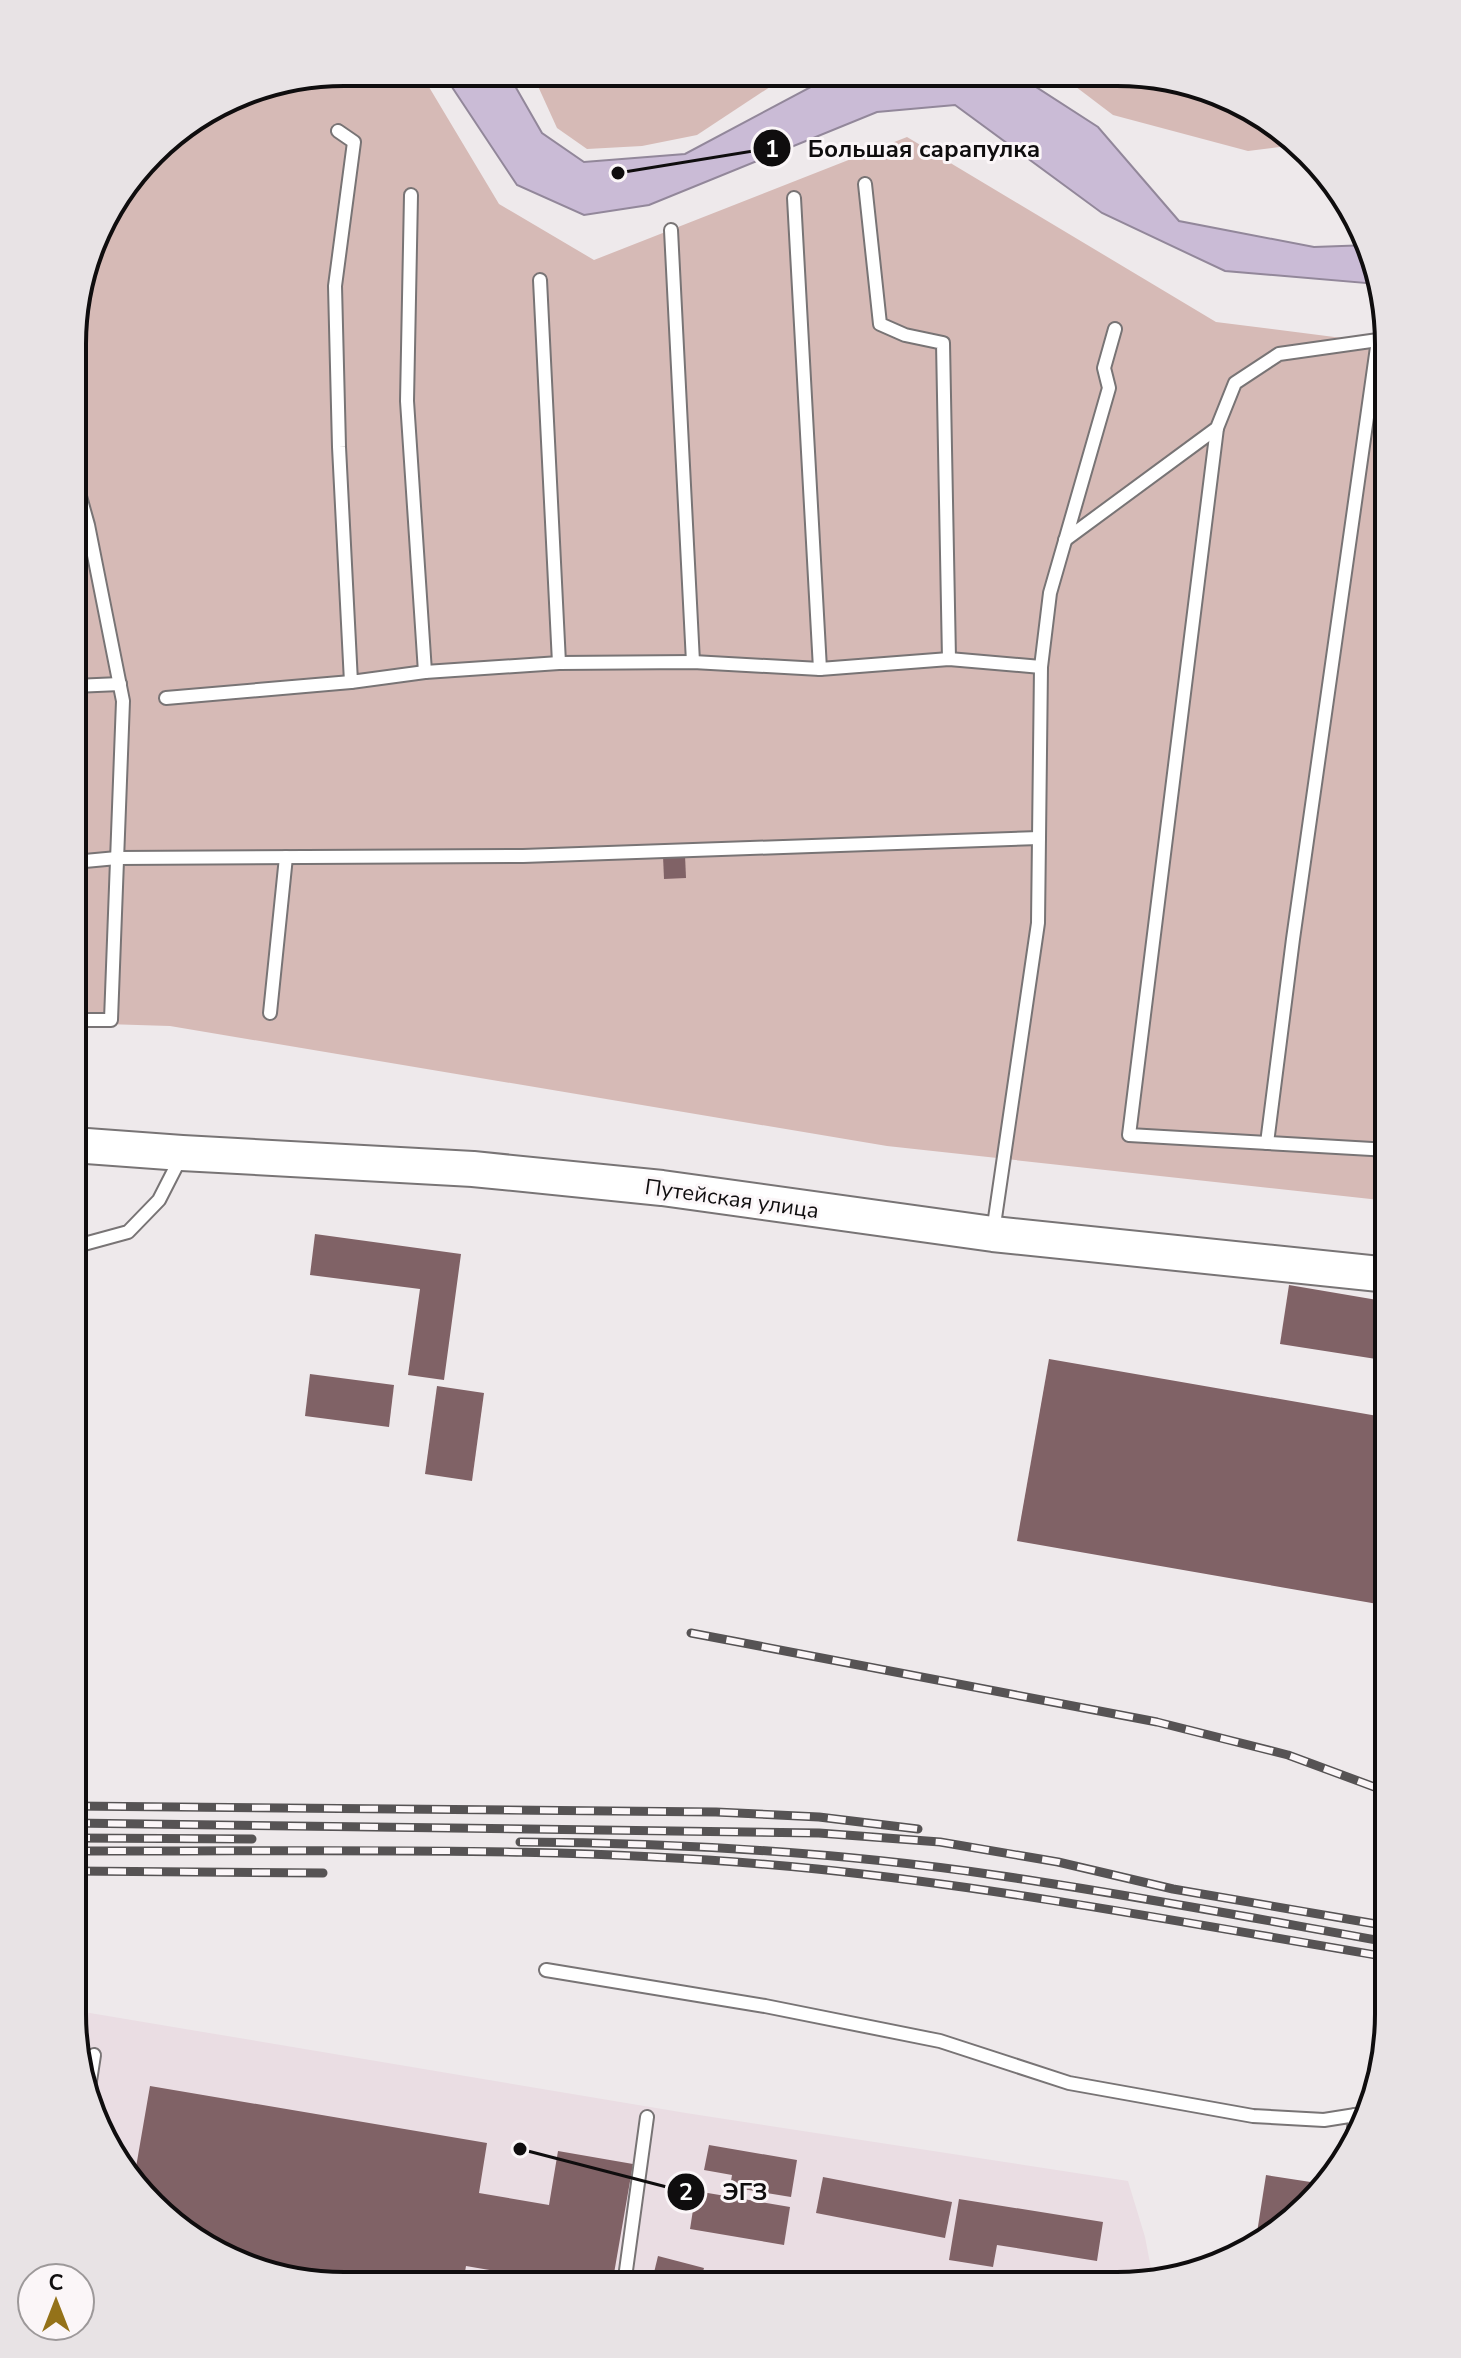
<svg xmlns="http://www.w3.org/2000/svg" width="1461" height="2358" font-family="'Nunito Sans',sans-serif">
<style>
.built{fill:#eadde3}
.green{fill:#d6bab6}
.water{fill:#cabbd6;stroke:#92879a;stroke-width:2}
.building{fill:#806266}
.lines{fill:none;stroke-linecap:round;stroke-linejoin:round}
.lane-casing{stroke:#787475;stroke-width:16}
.secondary-casing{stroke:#787475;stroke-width:38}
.lane{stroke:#fff;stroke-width:12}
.secondary{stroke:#fff;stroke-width:34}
.rail-casing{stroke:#565354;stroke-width:9}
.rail{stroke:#fbf6f8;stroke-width:6;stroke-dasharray:18;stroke-linecap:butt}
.labels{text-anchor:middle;stroke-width:6;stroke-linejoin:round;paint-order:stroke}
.street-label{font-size:22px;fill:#0f0d0e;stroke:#fbf6f8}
.rim{fill:none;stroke:#0f0d0e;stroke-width:4}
.leader{fill:none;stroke:#0f0d0e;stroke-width:3}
.callout-dot{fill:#0f0d0e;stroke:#fbf6f8;stroke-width:3}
.mark-label{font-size:24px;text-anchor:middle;font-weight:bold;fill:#fff}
.callout-label{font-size:24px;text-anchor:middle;font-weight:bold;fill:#0f0d0e;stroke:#fbf6f8;stroke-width:6;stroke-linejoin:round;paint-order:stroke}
</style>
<rect width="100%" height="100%" fill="#eee9eb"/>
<!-- built -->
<path class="built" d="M72,2010L686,2113L1128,2181L1145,2237L1153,2279L1118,2286L309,2284L179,2230L93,2118Z"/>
<!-- green -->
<g class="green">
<path d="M344,72H420L499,204L594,260L907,137L1216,322L1389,344V1201L887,1146L170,1026L73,1023L74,309L100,223L164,140L240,93Z"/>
<path d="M532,73H791L697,135L642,146L587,149L557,128Z"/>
<path d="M1059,74H1153L1283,128L1295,145L1248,151L1113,115Z"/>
</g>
<!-- water -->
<path class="water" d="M442,72H507L542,133L584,162L685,154L837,73L1016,74L1098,127L1179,221L1314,247L1369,245L1377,284L1225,271L1102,213L955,105L877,112L649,205L584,215L517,185Z"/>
<!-- building -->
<g class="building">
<path d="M685,855L686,878L664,879L663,856Z"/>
<path d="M315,1234L461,1254L444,1380L408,1375L420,1289L310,1275Z"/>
<path d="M73,1281L87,1284L82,1312L73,1310Z"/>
<path d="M1289,1285L1389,1302V1361L1280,1344Z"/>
<path d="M1049,1359L1389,1418V1606L1017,1541Z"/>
<path d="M310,1374L394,1385L389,1427L305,1416Z"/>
<path d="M437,1386L484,1393L472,1481L425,1474Z"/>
<path d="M150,2086L487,2143L479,2193L549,2205L558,2151L633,2164L612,2285L536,2284L537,2278L466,2266L463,2284H386L256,2262L179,2230L135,2173Z"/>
<path d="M709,2145L797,2160L791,2197L730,2187L732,2175L704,2170Z"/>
<path d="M1266,2175L1317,2183L1315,2193L1256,2239Z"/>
<path d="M823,2177L952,2202L945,2238L816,2213Z"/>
<path d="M696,2191L790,2207L784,2245L690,2229Z"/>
<path d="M959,2199L1103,2222L1097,2261L997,2245L993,2267L949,2260Z"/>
<path d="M658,2256L704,2268L699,2285H651Z"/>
</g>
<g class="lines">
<!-- lane casing -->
<g class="lane-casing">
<g id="lane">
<path d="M338,131L354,142L335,286L339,447L351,682L425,672L559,663L693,662L820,669L949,659L1041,667"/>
<path d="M865,184L880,324L905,335L943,343L949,659"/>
<path d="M411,195L407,401L425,672"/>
<path d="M794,198L820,669"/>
<path d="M671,230L693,662"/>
<path d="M540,280L559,663"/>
<path d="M1217,428L1129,1135L1389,1150"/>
<path d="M1065,540L1217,428L1235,383L1279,354L1378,340L1389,345"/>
<path d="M74,686L120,684"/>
<path d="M166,698L351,682"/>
<path d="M74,862L117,858L523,856L1039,838"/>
<path d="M270,1013L286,857"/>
<path d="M73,1020H111L123,701L88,525L74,475"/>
<path d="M1267,1143L1293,939L1378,340"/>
<path d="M993,1232L1038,923L1041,667L1050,593L1109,388L1104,368L1115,329"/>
<path d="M73,1247L128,1232L159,1200L182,1155"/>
<path d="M546,1970L765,2006L940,2041L1069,2083L1253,2116L1324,2120L1368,2113"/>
<path d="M88,2094L94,2055"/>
<path d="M1353,2142L1355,2115"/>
<path d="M624,2285L647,2117"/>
</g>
</g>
<!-- secondary casing -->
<g class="secondary-casing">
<path id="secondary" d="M73,1145L182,1153L473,1169L662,1188L993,1234L1389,1275"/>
</g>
<!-- lane -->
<use href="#lane" class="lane"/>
<!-- secondary -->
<use href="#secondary" class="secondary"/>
<!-- rail casing -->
<g class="rail-casing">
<g id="rail">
<path d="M691,1633L1157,1722L1288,1755L1388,1792"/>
<path d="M72,1806L716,1812L819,1817L918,1829"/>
<path d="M72,1823L819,1833L940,1842L1058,1862L1173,1889L1388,1926"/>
<path d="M72,1838L252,1839"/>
<path d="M520,1842C679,1843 838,1852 995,1875C1127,1894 1258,1919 1388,1942"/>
<path d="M72,1851C320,1852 570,1844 817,1869C1009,1889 1198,1925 1388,1957"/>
<path d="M72,1871L323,1873"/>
</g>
</g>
<!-- rail -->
<use href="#rail" class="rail"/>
</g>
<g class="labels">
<!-- street labels -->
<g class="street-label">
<text transform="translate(732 1198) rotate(8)" y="8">Путейская улица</text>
</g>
</g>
<!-- crop -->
<path d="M0 0H1461V2358H0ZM344 86H1117A258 258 0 0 1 1375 344V2014A258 258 0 0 1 1117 2272H344A258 258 0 0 1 86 2014V344A258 258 0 0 1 344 86Z" fill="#e8e3e5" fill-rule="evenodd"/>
<path class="rim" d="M344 86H1117A258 258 0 0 1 1375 344V2014A258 258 0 0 1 1117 2272H344A258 258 0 0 1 86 2014V344A258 258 0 0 1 344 86Z"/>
<!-- callouts -->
<path class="leader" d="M618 173L772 148M520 2149L686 2192"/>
<g class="callout-dot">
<circle cx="618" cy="173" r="8"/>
<circle cx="520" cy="2149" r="8"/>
<circle cx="772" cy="148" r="20"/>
<circle cx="686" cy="2192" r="20"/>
</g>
<g class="mark-label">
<text x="772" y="157">1</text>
<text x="686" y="2200">2</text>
</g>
<g class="callout-label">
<text x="924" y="157">Большая сарапулка</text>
<text x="745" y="2200">ЭГЗ</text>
</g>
<!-- north arrow -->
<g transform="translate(56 2302)"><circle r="38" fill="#fbf6f8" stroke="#9d999a" stroke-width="2"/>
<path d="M0-6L14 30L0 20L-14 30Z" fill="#947219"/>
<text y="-12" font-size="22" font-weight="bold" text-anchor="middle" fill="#0f0d0e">С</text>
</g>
</svg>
